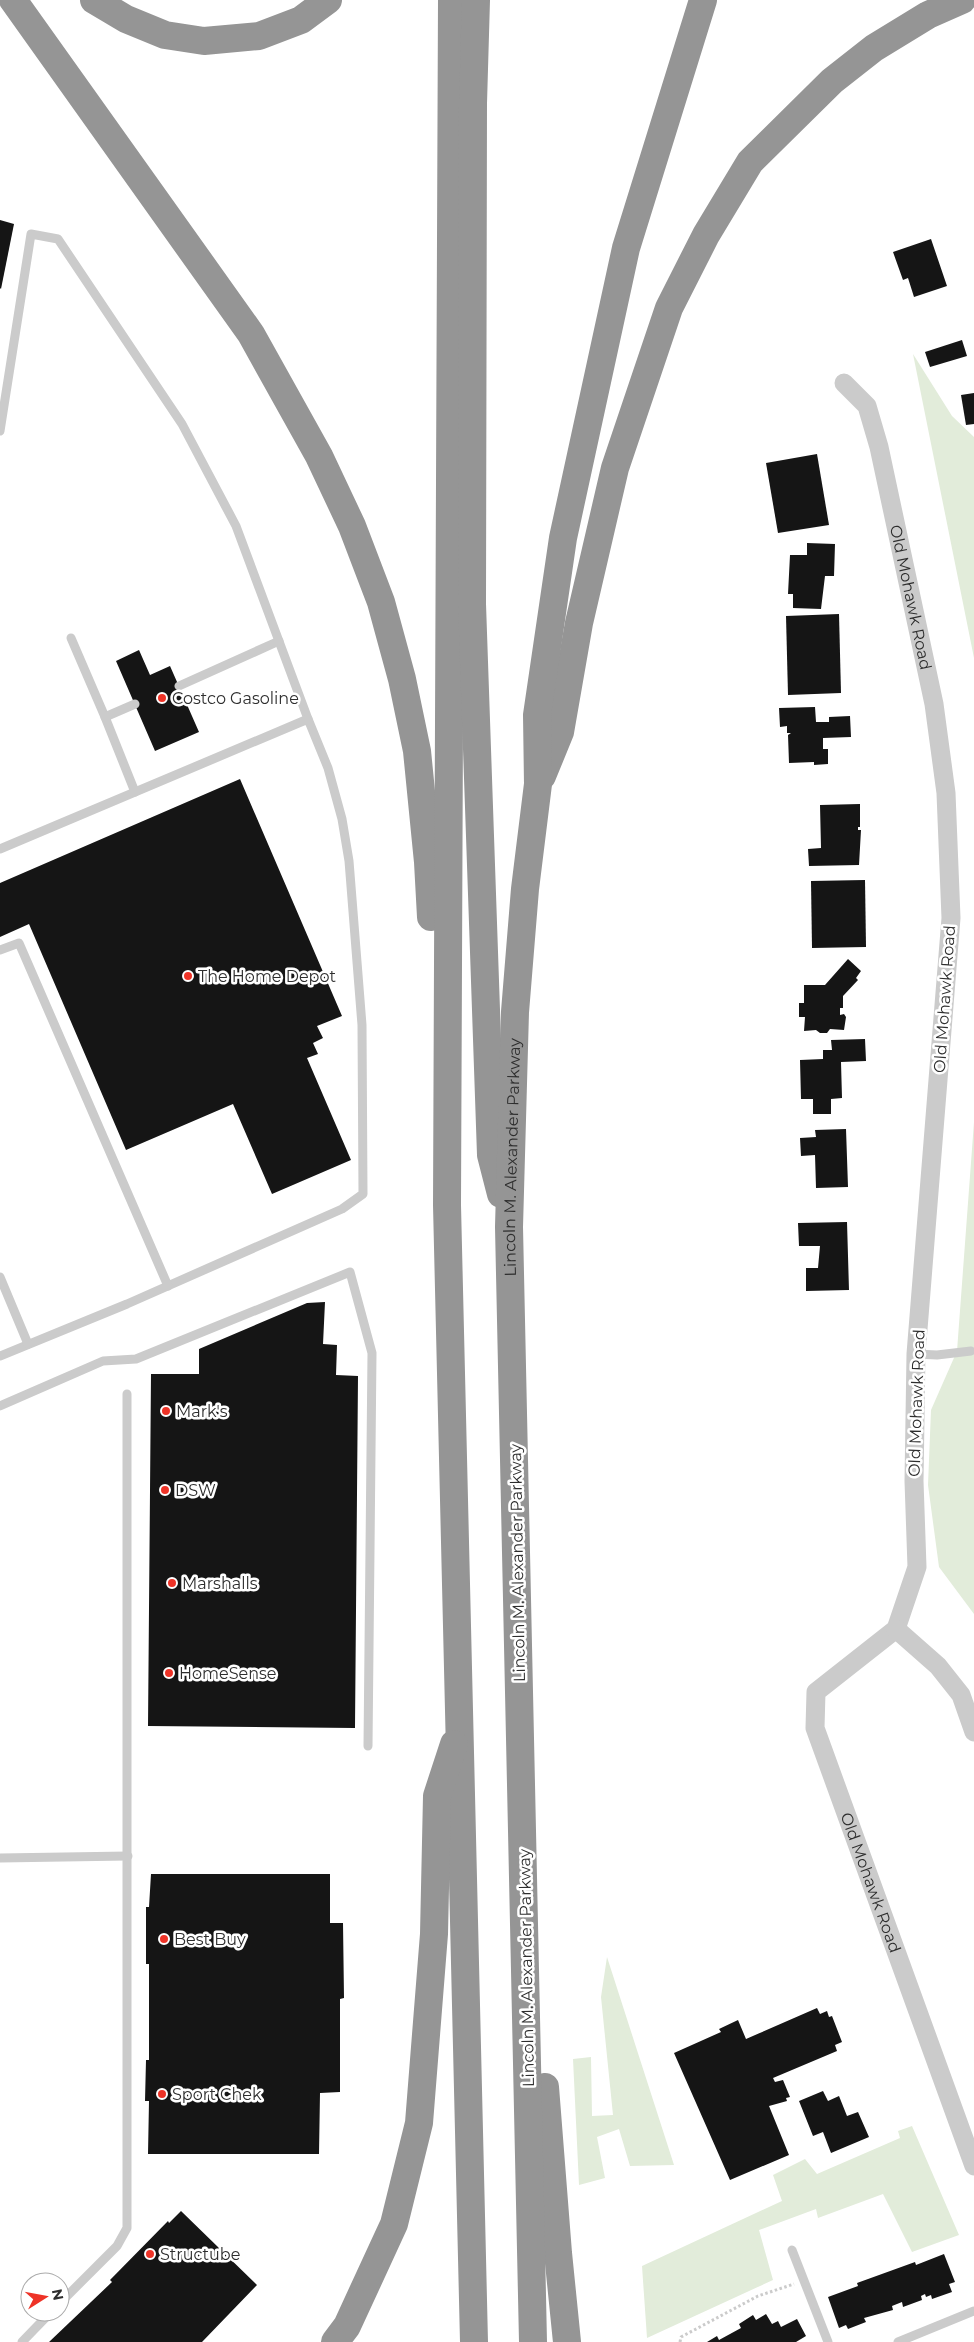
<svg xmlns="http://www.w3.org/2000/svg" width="974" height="2342" font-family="Montserrat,sans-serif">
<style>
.green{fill:#e2ecda}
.building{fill:#151515}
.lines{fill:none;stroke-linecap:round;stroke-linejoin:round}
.path{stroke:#cbcbcb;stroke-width:3;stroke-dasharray:2.5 2.5;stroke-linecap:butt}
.service{stroke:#cbcbcb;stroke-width:9}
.minor{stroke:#cbcbcb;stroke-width:19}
.motorway{stroke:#959595;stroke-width:28}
.poi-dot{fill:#ee3327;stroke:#fff;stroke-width:2}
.labels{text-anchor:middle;stroke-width:5;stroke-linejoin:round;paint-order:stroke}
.street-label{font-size:16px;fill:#2e2e2e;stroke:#fff}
.poi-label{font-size:16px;fill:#2e2e2e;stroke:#fff;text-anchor:start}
</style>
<rect width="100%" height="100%" fill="#fff"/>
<!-- green -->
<g class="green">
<path d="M913,354L952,416L974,437V658Z"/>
<path d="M974,1122V1614L939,1567L928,1485L931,1410L957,1351Z"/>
<path d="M607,1957L674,2165L630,2166L619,2129L597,2137L605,2178L579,2185L573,2059L591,2057L592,2116L613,2115L601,1997Z"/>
<path d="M912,2126L959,2235L912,2252L883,2194L818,2218L816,2209L759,2230L773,2280L647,2338L642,2266L782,2201L773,2175L805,2159L817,2174L900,2138L898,2131Z"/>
</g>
<!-- building -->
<g class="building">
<path d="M0,220L14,224L1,289L0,288Z"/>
<path d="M931,239L947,286L914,297L908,278L903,280L893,252Z"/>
<path d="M962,340L967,356L930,367L925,352Z"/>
<path d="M974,393V424L966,425L961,395Z"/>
<path d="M817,454L829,525L778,533L766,463Z"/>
<path d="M807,543L835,544L834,576H825L821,609L793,608V594H788L790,555H807Z"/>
<path d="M839,614L841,693L788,695L786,616Z"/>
<path d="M139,650L150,675L170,666L199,732L155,751L116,661Z"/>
<path d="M815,707L816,722H829V717L850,716L851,737L823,738V749H828V764L814,765V762L789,763L788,735L791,733H787V726L780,727L779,708Z"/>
<path d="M240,779L342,1016L317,1026L323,1038L313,1043L318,1054L307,1058L351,1160L272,1194L233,1104L126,1150L29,924L0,937V883Z"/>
<path d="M860,804V827H858V830H861L859,865L809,866L808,849L821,848L820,805Z"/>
<path d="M865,880L866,947L812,948L811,881Z"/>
<path d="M848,959L861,971L856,978L858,980L843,996V1008H840V1015L844,1014L846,1017L844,1030L830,1029L827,1033H820L816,1030L804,1031L805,1017H799V1003H804V985H825Z"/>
<path d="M865,1039L866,1061L841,1062L842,1098L831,1099V1114H813V1099H801L800,1060L823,1059V1050H832L831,1040Z"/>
<path d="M846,1129L848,1187L816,1188L815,1155L801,1156L800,1138L816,1137L815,1130Z"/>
<path d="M847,1222L849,1290L806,1291V1268H818L820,1246H799L798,1223Z"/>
<path d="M325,1302L323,1344L337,1345L336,1375L358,1376L355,1728L148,1726L151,1374H199V1349L307,1303Z"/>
<path d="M151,1874H330V1923H343L344,1998L340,1999V2092L320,2093L319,2154H148L149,2101H145L146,2060H149V1964H146V1907H149Z"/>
<path d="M817,2008L820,2014L827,2011L829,2017L832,2016L842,2042L835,2045L837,2051L773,2078L775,2082L783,2080L790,2097L786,2098L787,2101L769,2106L789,2155L730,2180L674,2053L721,2032L719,2029L738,2020L746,2039Z"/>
<path d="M823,2091L828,2101L839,2096L847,2116L858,2112L869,2137L831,2153L823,2132L813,2136L799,2101Z"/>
<path d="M181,2211L257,2285L202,2342H49L112,2282L110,2280L168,2221L169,2223Z"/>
<path d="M944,2254L955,2282L949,2284L952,2292L932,2299L931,2295L926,2297L925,2294L921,2296L922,2300L903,2307L902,2302L892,2306L893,2310L864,2318L866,2322L848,2329L846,2325L839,2328L828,2297L858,2286L857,2283L915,2262L916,2265Z"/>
<path d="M766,2314L772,2324L778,2321L781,2327L797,2319L806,2336L796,2342H707L717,2336L719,2340L741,2328L739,2324L753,2315L756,2320Z"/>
</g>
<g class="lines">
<!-- path -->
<path class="path" d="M680,2342L681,2337L758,2296L794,2284"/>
<!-- service -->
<g class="service">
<path d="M0,431L31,234L58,239L182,424L236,526L308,719"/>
<path d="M71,638L105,717"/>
<path d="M179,686L279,641"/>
<path d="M135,704L105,717L135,792"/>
<path d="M0,849L308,719L328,768L342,819L349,861L362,1025L363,1194L342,1209L127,1304L0,1356"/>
<path d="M0,950L19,943L168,1286"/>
<path d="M0,1277L28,1344"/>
<path d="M916,1354L937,1355L971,1351"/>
<path d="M0,1406L103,1361L136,1359L350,1272L372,1353L368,1746"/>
<path d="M0,1858L128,1856"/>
<path d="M792,2250L828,2342"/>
<path d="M60,2303L117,2246L127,2228V1394"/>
<path d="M22,2342L51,2312"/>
<path d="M898,2342L974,2311"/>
</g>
<!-- minor -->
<g class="minor">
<path id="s1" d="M844,383L867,406L879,447L934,704L946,793L951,918L916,1354L914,1481L917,1567L896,1629L816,1692L815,1728L974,2166"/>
<path d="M896,1629L938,1666L961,1695L974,1732"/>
</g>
<!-- motorway -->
<g class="motorway">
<path d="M13,0L251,334L319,456L352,526L381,602L402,679L417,751L428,862L431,917"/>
<path d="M94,0L126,19L165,35L204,41L259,36L301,20L328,0"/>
<path d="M452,0L447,1205L474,2342"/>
<path d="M476,0L473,103L472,604L491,1155L501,1194"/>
<path d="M542,776L560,732L579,623L615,468L669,308L706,235L750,162L832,81L874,48L928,15L962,0"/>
<path d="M545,2087L558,2253L567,2342"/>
<path d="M335,2342L347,2326L394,2224L419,2123L434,1934L437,1796L454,1744"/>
<path id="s2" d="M533,2342L509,1227L515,1012L525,889L538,784L537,715L563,538L626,248L703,0"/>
</g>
</g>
<!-- markers -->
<g class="poi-dot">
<circle cx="162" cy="698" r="5"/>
<circle cx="188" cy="976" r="5"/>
<circle cx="166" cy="1411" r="5"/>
<circle cx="165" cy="1490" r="5"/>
<circle cx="172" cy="1583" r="5"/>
<circle cx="169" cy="1673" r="5"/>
<circle cx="164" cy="1939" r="5"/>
<circle cx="162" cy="2094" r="5"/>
<circle cx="150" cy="2254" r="5"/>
</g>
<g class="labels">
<!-- street labels -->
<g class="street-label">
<text dy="6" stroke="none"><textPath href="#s1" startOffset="229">Old Mohawk Road</textPath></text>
<text transform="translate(944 999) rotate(-86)" y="6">Old Mohawk Road</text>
<text dy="6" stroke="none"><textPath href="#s2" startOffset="1185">Lincoln M. Alexander Parkway</textPath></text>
<text transform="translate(916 1403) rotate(-88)" y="6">Old Mohawk Road</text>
<text transform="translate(517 1563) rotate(-91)" y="6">Lincoln M. Alexander Parkway</text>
<text dy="6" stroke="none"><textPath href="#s1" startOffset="1571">Old Mohawk Road</textPath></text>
<text transform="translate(526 1968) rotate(-91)" y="6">Lincoln M. Alexander Parkway</text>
</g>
<!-- poi labels -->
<g class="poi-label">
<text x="172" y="704">Costco Gasoline</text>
<text x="198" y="982">The Home Depot</text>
<text x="176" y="1417">Mark's</text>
<text x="175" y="1496">DSW</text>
<text x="182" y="1589">Marshalls</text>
<text x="179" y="1679">HomeSense</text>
<text x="174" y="1945">Best Buy</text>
<text x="172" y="2100">Sport Chek</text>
<text x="160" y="2260">Structube</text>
</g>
</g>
<!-- north arrow -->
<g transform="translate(45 2297) rotate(79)"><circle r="24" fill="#ffffff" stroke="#ababab"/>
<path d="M0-4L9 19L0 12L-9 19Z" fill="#ee3327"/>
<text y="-8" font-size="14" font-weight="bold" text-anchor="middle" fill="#2e2e2e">N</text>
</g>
</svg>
